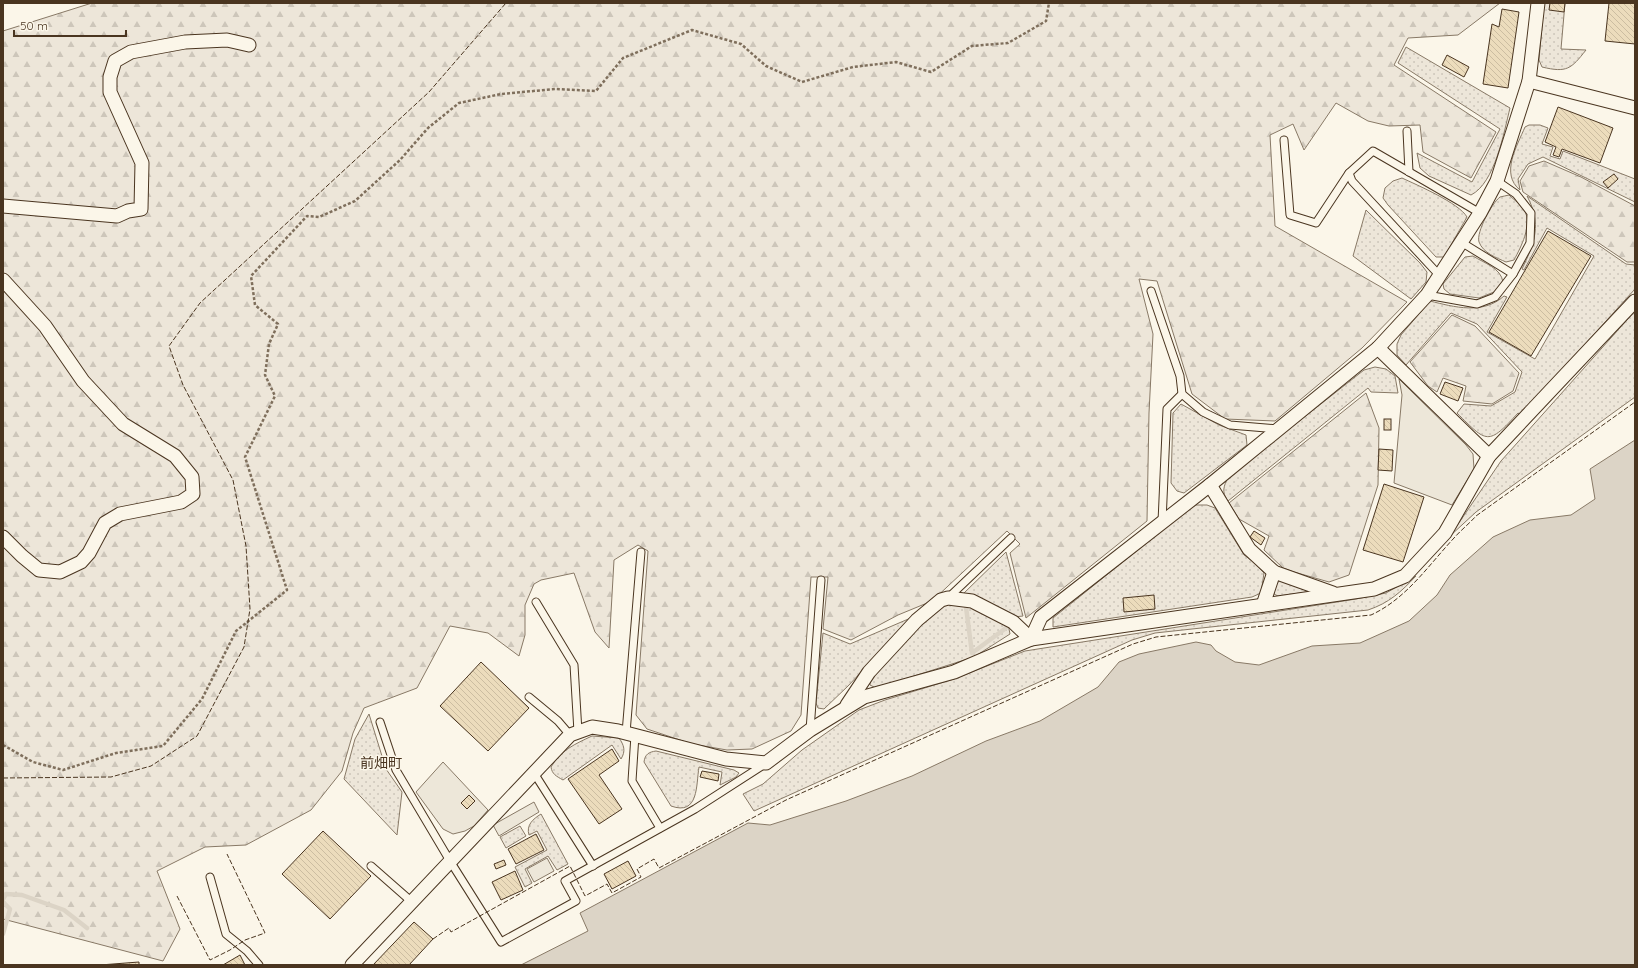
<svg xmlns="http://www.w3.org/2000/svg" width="1638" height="968" font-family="Quicksand,'Noto Sans JP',sans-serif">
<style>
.grass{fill:url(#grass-dots);stroke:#887966}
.forest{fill:url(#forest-firs);stroke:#887966}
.parking{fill:#ede7d9;stroke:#887966}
.water{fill:#dcd4c6;stroke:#887966}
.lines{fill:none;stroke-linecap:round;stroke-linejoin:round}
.stream{stroke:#dcd4c6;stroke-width:4.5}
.building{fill:url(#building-back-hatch);stroke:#4a3520}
.service-casing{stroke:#4a3520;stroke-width:9}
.minor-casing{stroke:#4a3520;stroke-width:15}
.path{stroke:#7f6f5c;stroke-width:2.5;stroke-dasharray:3 2;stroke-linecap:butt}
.service{stroke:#fbf6e9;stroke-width:7}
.minor{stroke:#fbf6e9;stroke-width:13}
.fence{stroke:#4a3520;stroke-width:1;stroke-dasharray:5 2;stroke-linecap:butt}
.labels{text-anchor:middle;stroke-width:3;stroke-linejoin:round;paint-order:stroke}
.quarter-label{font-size:14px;fill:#4a3520;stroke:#fbf6e9}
</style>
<defs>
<pattern id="grass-dots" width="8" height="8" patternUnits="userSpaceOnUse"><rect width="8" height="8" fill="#ede6d9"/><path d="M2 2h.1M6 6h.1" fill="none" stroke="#cdc6ba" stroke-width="1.8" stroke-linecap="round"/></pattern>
<pattern id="forest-firs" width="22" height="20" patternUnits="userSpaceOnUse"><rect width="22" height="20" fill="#ede6d9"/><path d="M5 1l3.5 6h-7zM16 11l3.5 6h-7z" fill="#cdc6ba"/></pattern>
<pattern id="building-back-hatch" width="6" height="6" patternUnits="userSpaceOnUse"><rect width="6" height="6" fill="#ecdcbc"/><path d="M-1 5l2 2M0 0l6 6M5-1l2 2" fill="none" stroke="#ccbda1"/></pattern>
</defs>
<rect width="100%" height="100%" fill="#fbf6e9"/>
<!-- grass -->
<g class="grass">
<path d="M1544,3H1565L1561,49L1586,50C1571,69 1567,73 1542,67L1539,60Z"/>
<path d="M1406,47L1510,108C1504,132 1495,183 1471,195L1429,176L1420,168L1417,153L1472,182L1500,129L1398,63Z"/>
<path d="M1529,125H1540L1548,128L1542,144L1553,147L1550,156L1560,159L1563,151L1635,179V202L1543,157L1528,164L1518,179L1520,190C1500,174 1517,146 1525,127Z"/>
<path d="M1402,178C1417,185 1459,203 1467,217L1444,257H1436L1388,205L1383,198L1385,188L1393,181Z"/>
<path d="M1509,195C1514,200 1522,205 1525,211C1532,226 1521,247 1514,260L1506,262C1497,258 1483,253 1479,242C1476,232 1492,203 1500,197C1503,196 1506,196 1509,195Z"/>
<path d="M1527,196L1626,264L1635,265V289L1521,415L1518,413C1488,446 1487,443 1457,413L1464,404L1491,406L1515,392L1522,372L1477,324L1451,313L1406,365L1397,355V344L1401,335L1430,301C1454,307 1483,315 1504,296L1507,297L1487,332L1535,359L1594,256L1547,228L1524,270L1522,269C1535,242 1542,224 1527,196Z"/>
<path d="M1366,210L1420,263L1427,272L1426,282L1411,299L1353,256Z"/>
<path d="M1473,256C1484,263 1501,268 1503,282L1494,292L1479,298L1450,294L1444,289L1443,284L1465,257Z"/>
<path d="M1635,311V397L1476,512L1450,536L1501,461Z"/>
<path d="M1375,367L1386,369L1395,376L1398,393L1371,392L1368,388L1228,501C1221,492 1224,486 1228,477L1364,370Z"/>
<path d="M1181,404L1219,425L1246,435L1247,445L1184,493L1177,491L1171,483L1173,413Z"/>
<path d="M1194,505H1207L1215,508L1244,555L1254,562L1264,573L1261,593L1252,597L1053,627V618Z"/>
<path d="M1006,552L1023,616L1014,617L962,595Z"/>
<path d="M1416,576C1401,592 1389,603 1368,610L1155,633L1132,640L754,811L743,794L763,784L802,750L859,710L885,700L954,679L1025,651L1356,599L1386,593Z"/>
<path d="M1280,579L1307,588V592L1278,596L1274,594L1276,581Z"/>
<path d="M955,602L974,605L1008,624L1010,634L974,657L876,688L870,685V676C893,651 923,611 955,602Z"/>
<path d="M913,617L848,686L824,709L818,708L816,703L823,633L850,644Z"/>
<path d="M369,714L386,769L402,792L397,835L344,779L355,739Z"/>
<path d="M592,736L619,738C624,745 626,751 621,759L612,745L563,780C556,776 552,774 551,767C561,750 575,744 592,736Z"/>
<path d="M656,751L734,770L739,773L736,777L720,785L722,772L699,767C696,785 699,816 671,806L644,762C645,754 649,752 656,751Z"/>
<path d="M541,814L568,864L557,870L548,856L525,869L532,883L525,887L515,867L547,850L537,831L529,835C526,825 533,819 541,814Z"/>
<path d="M520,826L526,836L506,848L500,837Z"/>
</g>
<!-- forest -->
<g class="forest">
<path d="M92,3H1500L1458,35L1408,38L1394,65L1496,132L1471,178L1423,152L1420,125L1389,126L1368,121L1336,103L1304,150L1293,124L1270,135L1275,226L1407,302L1362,348L1275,421L1225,419L1192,394L1157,281L1139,279L1153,334L1149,413L1147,521L1026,618L1010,553L1020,544L1007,531L932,601L898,615L851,640L823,629L828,577H811L801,715L791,731L752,749L727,750L692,744L647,729L636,715L648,551L638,545L614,560L609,648L595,632L574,573L541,580L534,584L525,605V635L519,656L488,633L450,626L417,688L364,708L353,733L342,771L311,810L246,845L205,847L157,871L180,929L163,961L3,919V31Z"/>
<path d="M1544,161L1581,177L1635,206V262H1627L1523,192L1520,181L1529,166Z"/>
<path d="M1452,315L1475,326L1519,373L1513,391L1492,404L1463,401L1466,386L1443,378L1437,392L1428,386L1410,362Z"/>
<path d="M1366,393L1379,428L1378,485L1349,575L1329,582L1294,572L1283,568L1264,550L1269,536L1239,519L1229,503Z"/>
</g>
<!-- parking -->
<g class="parking">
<path d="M1399,379L1466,445L1473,454L1474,469L1452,505L1394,483L1402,395Z"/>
<path d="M443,762L488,810L474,826L465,831L453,834L443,829L416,792Z"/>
<path d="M534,802L539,812L499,836L493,825Z"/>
<path d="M547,858L554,871L534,882L527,869Z"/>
</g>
<!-- water -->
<path class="water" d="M1635,440V965H521L588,931L580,913L748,823L770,825L846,801L912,776L986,741L1040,721L1098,687L1119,662L1139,654L1196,642L1211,645L1216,651L1235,662L1259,665L1312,646L1360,643L1409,621L1437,595L1450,575L1493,537L1530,520L1571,515L1595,499L1590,469Z"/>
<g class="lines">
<!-- stream -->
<g class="stream">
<path d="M966,607L972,653L1006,628"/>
<path d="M3,899L6,894L22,895L64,910L87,928"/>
<path d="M3,902L10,909L3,934"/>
</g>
</g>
<!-- building -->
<g class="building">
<path d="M1550,3H1565L1564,12L1549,10Z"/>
<path d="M1609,3H1635V44L1605,41Z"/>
<path d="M1502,9L1519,12L1508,88L1483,84L1492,24L1499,27Z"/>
<path d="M1447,55L1469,67L1464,77L1442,65Z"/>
<path d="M1558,107L1613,128L1600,163L1562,149L1559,157L1553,155L1556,147L1545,142Z"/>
<path d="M1614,174L1618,179L1608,188L1603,182Z"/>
<path d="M1548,231L1591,256L1531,356L1489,332Z"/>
<path d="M1445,382L1463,388L1458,401L1440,394Z"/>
<rect x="1384" y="419" width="7" height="11"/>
<path d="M1379,449L1393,450L1392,471L1378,470Z"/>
<path d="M1384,484L1424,497L1403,562L1363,550Z"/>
<path d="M1254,531L1265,538L1261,545L1250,537Z"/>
<path d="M1154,595L1155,609L1124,612L1123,598Z"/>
<path d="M481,662L529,708L488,751L440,706Z"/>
<path d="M612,749L619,761L599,775L622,809L599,824L568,779Z"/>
<path d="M702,771L719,774L718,781L700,777Z"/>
<path d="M469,795L475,801L467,809L461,803Z"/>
<path d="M323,831L371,876L330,919L282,874Z"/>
<path d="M536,834L544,850L516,864L508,849Z"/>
<path d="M504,860L506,865L496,869L494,864Z"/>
<path d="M628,861L636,876L612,889L604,874Z"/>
<path d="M515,871L523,890L501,900L492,882Z"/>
<path d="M414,922L433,939L409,965H373Z"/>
<path d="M240,955L245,965H223Z"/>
<path d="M139,962V965H100Z"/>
</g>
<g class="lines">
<!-- service casing -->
<g class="service-casing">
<g id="service">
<path d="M1407,131L1409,172"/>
<path d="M1284,140L1290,215L1316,223L1349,173"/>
<path d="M1461,242L1513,274"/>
<path d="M1440,276L1352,181L1349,173L1373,151L1480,213"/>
<path d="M1151,291L1180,376L1182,394L1203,412L1230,425L1278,429"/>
<path d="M1427,295L1477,304L1495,297L1513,274L1530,243L1531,213L1516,194L1497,181"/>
<path d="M1162,522L1167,409L1182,394"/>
<path d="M948,598L1011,538"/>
<path d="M536,602L574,665L578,732"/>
<path d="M529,697L558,721L570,735"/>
<path d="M380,722L396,770L450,861L501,942L576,901L565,881L695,809L765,764"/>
<path d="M810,730L821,580"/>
<path d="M626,733L641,552"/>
<path d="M635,735L632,781L660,828"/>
<path d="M534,773L593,866"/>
<path d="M371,866L412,902"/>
<path d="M210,877L226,934L247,951L259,965"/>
</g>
</g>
<!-- minor casing -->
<g class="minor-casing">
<g id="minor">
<path d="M1529,81L1635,108"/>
<path d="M3,206L117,216L128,211L141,209L142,163L110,92V77L115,61L131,52L185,42L227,40L249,45"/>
<path d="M3,280L45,326L83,381L123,424L175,456L192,477L193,494L181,502L120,514L105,523L89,553L81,562L60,572L39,570L22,556L3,537"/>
<path d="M1378,348L1489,456"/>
<path d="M1210,485L1249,549L1274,572L1333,593"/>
<path d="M1263,605L1274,572"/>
<path d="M847,705L869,672L917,620L941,600L948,598L972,601L1013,622L1031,639L1374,589L1405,576L1445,533L1489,456L1635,301"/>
<path d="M352,965L570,735L592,727L618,731L726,759L766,763L810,730L864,697L954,672L1031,639L1041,617L1210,485L1378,348L1427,295L1480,213L1497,181L1529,81L1538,3"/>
</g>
</g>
<!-- path -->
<path class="path" d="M3,745L33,762L63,770L116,753L163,746L202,699L236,631L287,590L245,457L275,396L265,375L269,344L278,324L255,305L251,276L307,216L319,217L355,201L400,160L428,128L459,103L501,94L555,89L596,91L623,58L692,30L741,44L766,66L802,82L853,67L896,62L931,72L972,46L1008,43L1046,21L1049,3"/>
<!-- service -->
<use href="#service" class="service"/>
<!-- minor -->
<use href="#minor" class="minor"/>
<!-- fence -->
<g class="fence">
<path d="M3,778L111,777L151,766L197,736L244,647L250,609L246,546L233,480L183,385L169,346L200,303L429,92L506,3"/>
<path d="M177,896L210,960L230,950L245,940L265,933L227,854"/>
<path d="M433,939L449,928L451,932L570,866L585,896L607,884L612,893L641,877L637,869L654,859L659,868L786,800L1133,644L1156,637L1371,615C1406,599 1428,566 1454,538C1461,530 1469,524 1476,516L1635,402"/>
</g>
</g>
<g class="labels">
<!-- quarter labels -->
<g class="quarter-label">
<text x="381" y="768">前畑町</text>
</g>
</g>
<!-- border -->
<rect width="1638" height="968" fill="none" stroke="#4a3520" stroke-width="8"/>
<!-- scale -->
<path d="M14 30v6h112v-6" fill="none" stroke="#4a3520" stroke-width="2"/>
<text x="20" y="30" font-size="12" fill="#4a3520" stroke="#fbf6e9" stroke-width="3" paint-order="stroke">50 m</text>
</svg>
